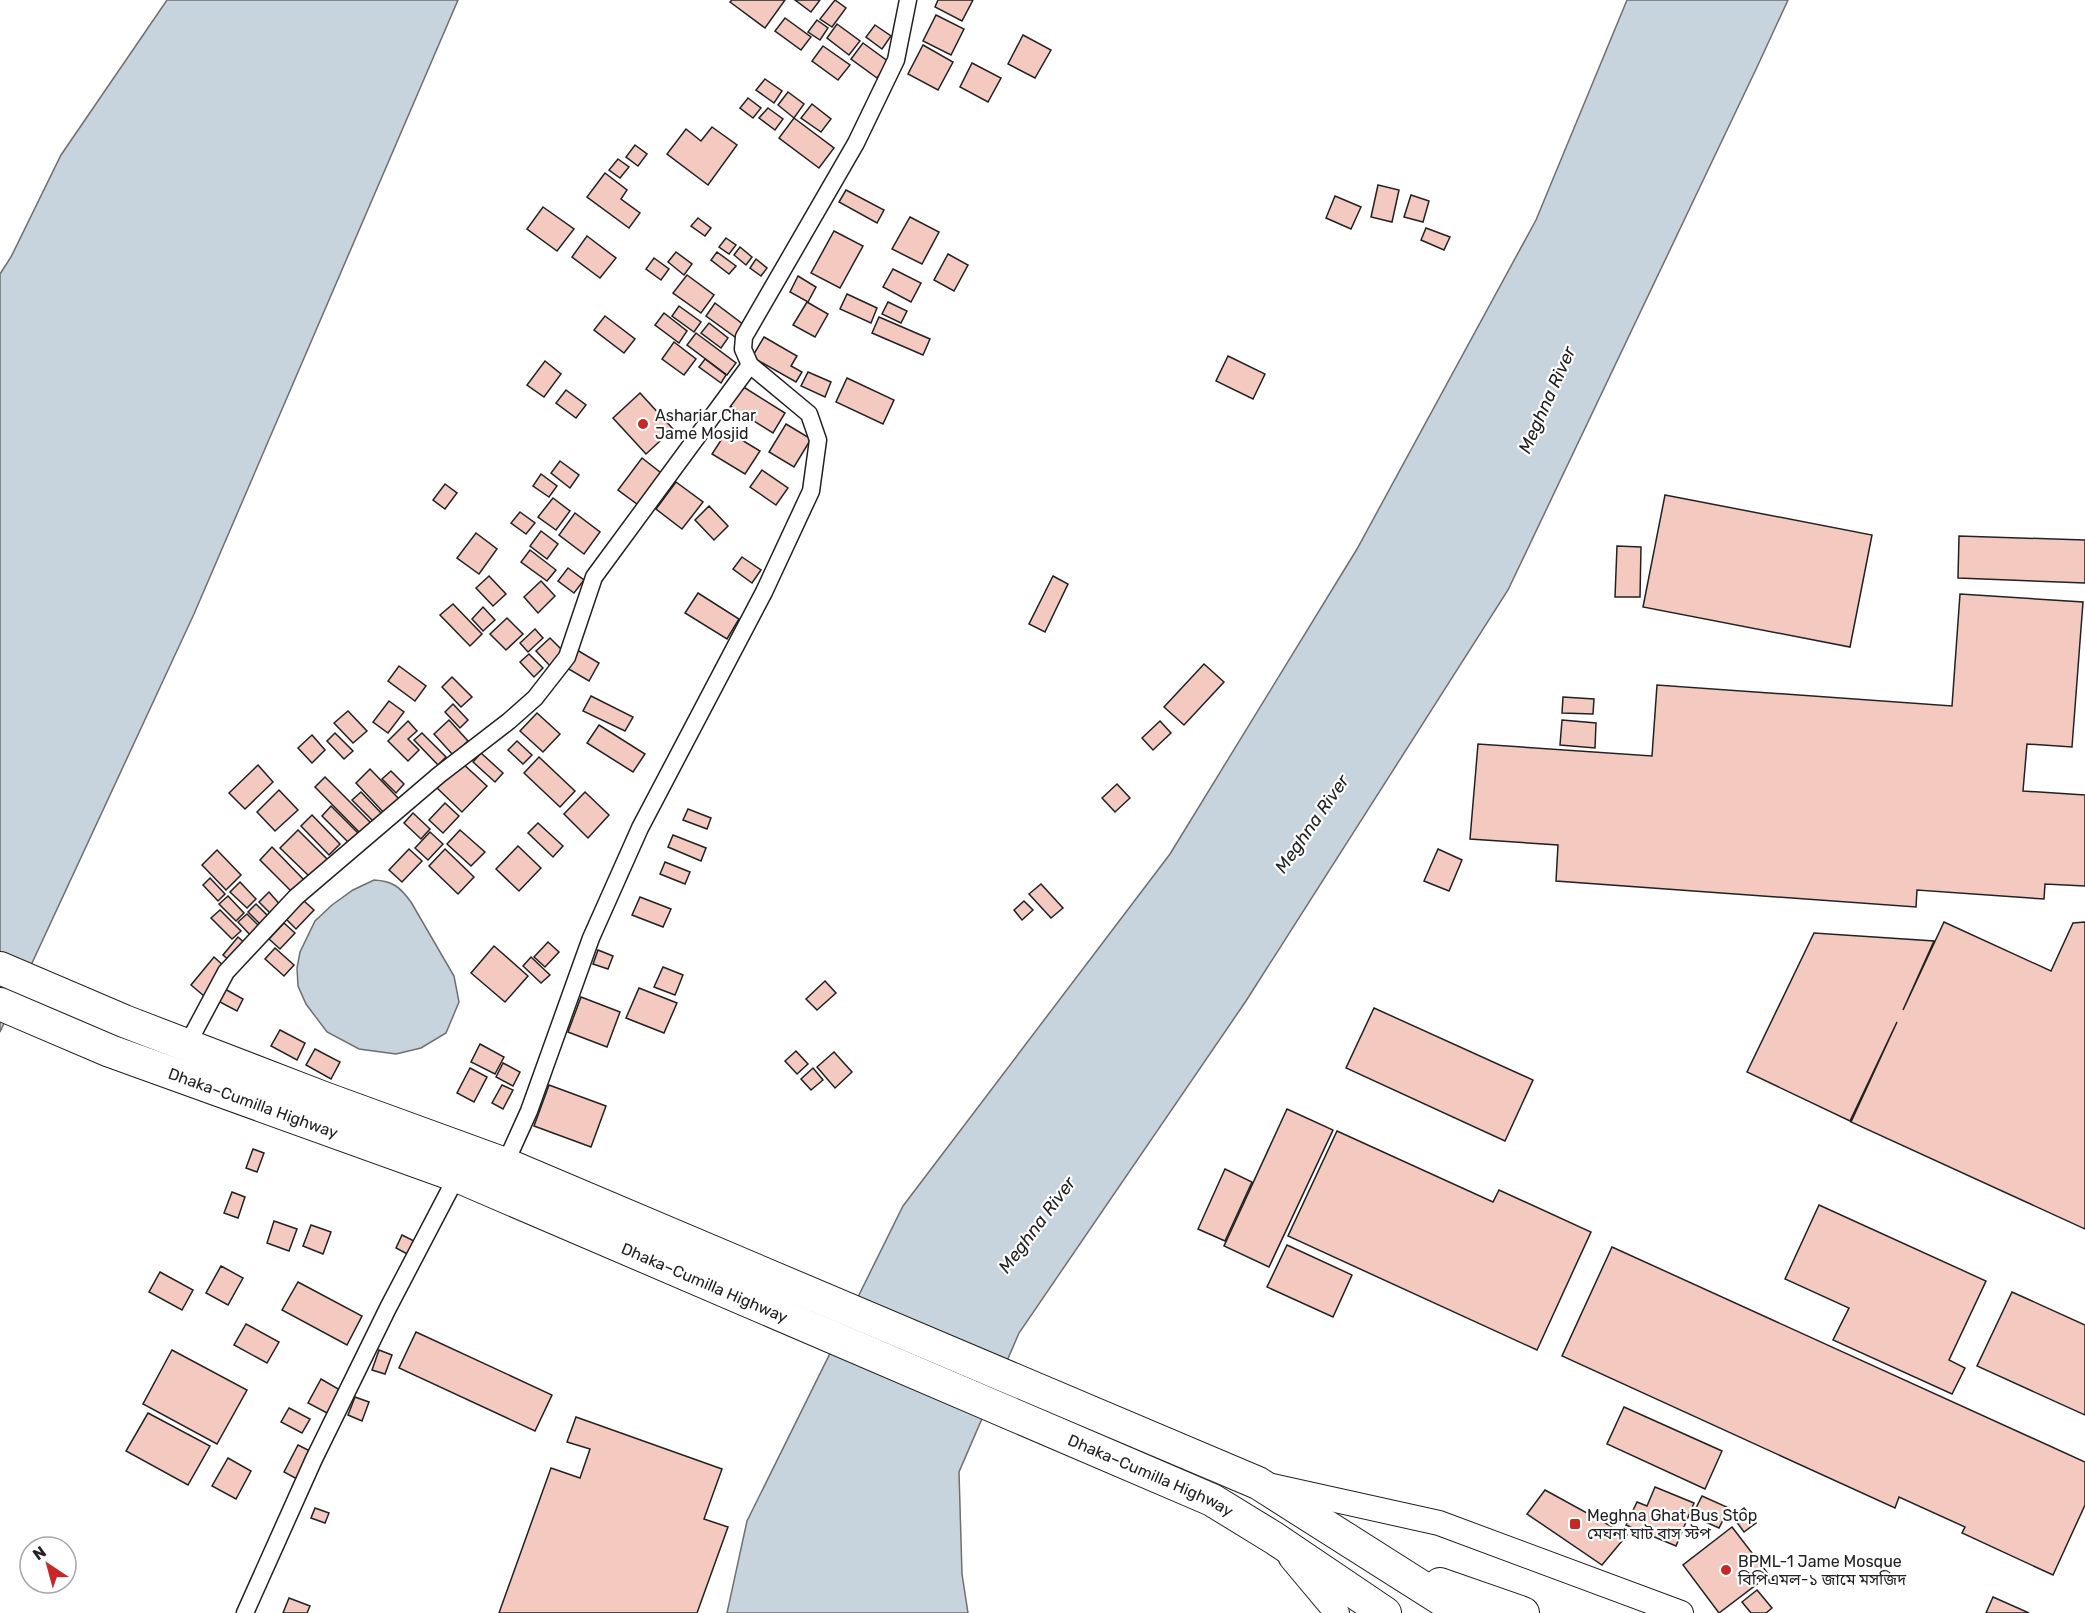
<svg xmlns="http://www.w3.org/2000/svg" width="2085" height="1613" font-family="Rubik,'Noto Sans Bengali',sans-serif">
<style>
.water{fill:#c7d3dd;stroke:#6f6f6f;stroke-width:1.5}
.building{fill:#f3c9c0;stroke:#222;stroke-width:1.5}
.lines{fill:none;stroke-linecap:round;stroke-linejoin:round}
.street-casing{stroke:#222;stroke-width:19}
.secondary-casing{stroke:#222;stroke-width:26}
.highway-casing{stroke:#222;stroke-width:34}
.street{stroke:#fff;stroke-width:16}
.secondary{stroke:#fff;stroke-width:24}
.highway{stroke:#fff;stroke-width:32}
.poi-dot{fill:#c62828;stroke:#fff;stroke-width:2}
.labels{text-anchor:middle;stroke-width:4.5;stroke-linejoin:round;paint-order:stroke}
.poi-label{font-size:16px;fill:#222;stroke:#fff;text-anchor:start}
.street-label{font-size:16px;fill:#222;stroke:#fff}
.water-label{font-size:18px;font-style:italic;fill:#222;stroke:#fff}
</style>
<rect width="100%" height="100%" fill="#fff"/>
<!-- water -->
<g class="water">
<path d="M167,0H458L194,614L0,1032V274L11,257L61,155Z"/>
<path d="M1627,0H1788L1758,65L1508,590L1246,1001L1019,1333L959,1472L962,1574L968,1613H727L747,1521L903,1206L1170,854L1357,549L1536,220Z"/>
<path d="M374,880C393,881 400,887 411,902L454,976L459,1002L446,1033L421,1048L396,1054L359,1049L327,1032L306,1004L298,986L297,968L300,952L315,921L332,905L353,890Z"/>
</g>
<!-- building -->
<g class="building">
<path d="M732,0H785L765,28L730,2Z"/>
<path d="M795,0H820L811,12Z"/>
<path d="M835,0L846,8L832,27L820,19Z"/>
<path d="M938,0H973L962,21L935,7Z"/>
<path d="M936,15L964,29L951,55L923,41Z"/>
<path d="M785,18L811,37L801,50L775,31Z"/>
<path d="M817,20L828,28L820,40L808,32Z"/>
<path d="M837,24L860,41L849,55L827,38Z"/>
<path d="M875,25L891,36L882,49L866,37Z"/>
<path d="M1023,35L1051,50L1035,78L1008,64Z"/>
<path d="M863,43L889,62L877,78L851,59Z"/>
<path d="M923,45L953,62L938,90L908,74Z"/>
<path d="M823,46L850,65L838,80L812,61Z"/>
<path d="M972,63L1001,78L988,102L960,87Z"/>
<path d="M765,79L782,91L774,103L756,90Z"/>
<path d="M788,92L804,104L794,118L778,105Z"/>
<path d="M748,98L761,108L753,118L740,108Z"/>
<path d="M812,104L831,119L821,132L801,118Z"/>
<path d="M768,108L783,119L775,130L759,118Z"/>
<path d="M794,118L834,148L819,168L779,138Z"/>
<path d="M712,127L737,145L708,185L667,154L686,129L701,141Z"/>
<path d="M635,145L647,154L638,166L626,157Z"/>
<path d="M618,159L629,167L620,178L609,170Z"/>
<path d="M605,173L627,190L621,199L640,213L629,228L587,197Z"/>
<path d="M1378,185L1399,190L1392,222L1371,217Z"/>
<path d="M846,190L884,210L877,223L839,202Z"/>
<path d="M1411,195L1429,201L1423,222L1404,217Z"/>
<path d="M1335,196L1361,207L1351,229L1326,218Z"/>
<path d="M543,207L574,229L557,251L527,229Z"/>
<path d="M910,217L939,232L922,264L892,249Z"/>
<path d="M698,218L711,228L705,236L691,226Z"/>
<path d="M1426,228L1450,237L1444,250L1421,240Z"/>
<path d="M834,231L863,246L840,288L811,273Z"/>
<path d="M587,236L616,258L600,278L572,257Z"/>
<path d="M726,238L736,245L729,254L719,247Z"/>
<path d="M740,247L752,257L746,265L734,255Z"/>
<path d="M676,252L692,264L684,275L668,262Z"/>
<path d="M717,252L736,266L729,274L711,260Z"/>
<path d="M948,254L968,265L954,291L934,280Z"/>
<path d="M654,258L669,269L661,280L646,269Z"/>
<path d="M756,259L767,268L761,276L750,268Z"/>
<path d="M893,269L921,283L911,302L883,287Z"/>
<path d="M687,275L714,295L701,313L673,293Z"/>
<path d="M798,276L816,287L808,302L790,292Z"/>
<path d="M847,294L877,308L871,323L840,309Z"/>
<path d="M807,302L828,314L815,337L793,325Z"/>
<path d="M888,302L907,311L901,323L882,314Z"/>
<path d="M715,303L744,325L735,337L706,316Z"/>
<path d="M679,306L701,322L694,332L672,316Z"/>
<path d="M664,313L687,331L679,343L655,325Z"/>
<path d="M605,316L635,339L624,353L594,330Z"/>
<path d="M879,317L930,339L923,355L872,333Z"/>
<path d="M709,323L728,338L721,348L701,333Z"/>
<path d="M696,333L736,363L727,375L687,345Z"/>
<path d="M764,337L797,356L791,366L802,372L796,382L752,357Z"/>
<path d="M674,342L696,359L684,375L662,359Z"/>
<path d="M1228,356L1265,374L1253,399L1216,381Z"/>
<path d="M705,359L726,375L721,383L699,367Z"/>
<path d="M545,361L561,374L544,397L527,385Z"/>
<path d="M808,372L831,382L825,397L801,386Z"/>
<path d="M847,378L894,400L883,424L836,402Z"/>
<path d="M742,386L785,413L773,433L730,406Z"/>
<path d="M566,390L586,405L576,418L556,403Z"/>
<path d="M640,393L673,429L646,454L613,418Z"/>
<path d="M786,424L811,439L794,467L769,452Z"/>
<path d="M727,431L760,451L745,474L712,454Z"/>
<path d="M642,458L665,476L641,507L618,490Z"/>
<path d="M560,461L579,475L570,488L551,473Z"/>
<path d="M762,470L788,488L776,505L750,487Z"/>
<path d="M541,474L557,486L549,497L533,486Z"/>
<path d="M676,482L703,502L682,529L656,509Z"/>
<path d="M445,484L457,493L445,509L433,500Z"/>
<path d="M1665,495L1872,535L1850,647L1643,607Z"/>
<path d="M553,498L570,511L556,530L538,517Z"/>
<path d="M709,506L728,526L714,540L695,520Z"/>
<path d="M520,512L535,523L526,534L511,523Z"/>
<path d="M575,513L600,532L584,554L559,535Z"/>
<path d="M541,531L558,544L547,559L530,546Z"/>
<path d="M476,533L497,549L479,574L457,558Z"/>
<path d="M1959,536L2085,540V583L1958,578Z"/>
<path d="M1617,546L1641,547L1640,597H1615Z"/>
<path d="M530,550L556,570L547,581L521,562Z"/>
<path d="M742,557L761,570L752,583L733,569Z"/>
<path d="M568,568L584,580L574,593L558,581Z"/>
<path d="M489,576L506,594L493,606L476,588Z"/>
<path d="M1053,576L1068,584L1045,632L1029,624Z"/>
<path d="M541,581L555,596L538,613L524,597Z"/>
<path d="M698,593L739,619L727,639L685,613Z"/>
<path d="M1960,594L2083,602L2072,747L2027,744L2023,791L2085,795V886L2045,884L2044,899L1917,890L1916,907L1556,881L1558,845L1470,839L1478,744L1652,756L1657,685L1952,706Z"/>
<path d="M453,604L482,634L470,646L440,615Z"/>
<path d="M483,607L495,620L483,631L472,619Z"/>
<path d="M507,618L523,634L506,650L490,634Z"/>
<path d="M535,629L543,638L528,652L520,643Z"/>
<path d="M550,638L565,653L551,667L536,651Z"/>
<path d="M577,650L599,663L589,681L567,668Z"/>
<path d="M529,654L543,668L534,677L520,662Z"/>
<path d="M1204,664L1224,682L1184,725L1164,707Z"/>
<path d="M399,666L426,686L415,701L388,681Z"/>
<path d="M452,677L472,697L461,707L442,687Z"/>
<path d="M591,696L633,717L625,731L583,711Z"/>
<path d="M1563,697L1594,699L1593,714L1562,713Z"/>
<path d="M389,701L404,712L388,733L373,722Z"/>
<path d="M453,704L468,720L460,728L445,712Z"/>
<path d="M348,711L367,731L353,743L334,723Z"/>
<path d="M537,713L560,734L543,752L520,731Z"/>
<path d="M449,720L468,741L453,755L434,734Z"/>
<path d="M1562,720L1596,723L1595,748L1560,745Z"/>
<path d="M408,721L417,731L408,739L419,750L408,761L388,741Z"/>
<path d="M1160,721L1171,733L1153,750L1142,738Z"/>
<path d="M599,725L645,754L633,772L587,743Z"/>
<path d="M335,733L353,751L344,759L327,741Z"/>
<path d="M422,733L446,757L438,765L414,740Z"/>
<path d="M312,735L325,750L312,763L298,748Z"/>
<path d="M517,741L532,755L523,764L508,750Z"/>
<path d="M481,753L503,773L495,782L473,762Z"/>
<path d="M539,757L575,791L560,807L524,773Z"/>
<path d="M461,762L487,786L462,812L437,788Z"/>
<path d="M258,765L273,782L245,809L229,793Z"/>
<path d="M370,769L400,800L385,814L356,783Z"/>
<path d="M391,771L404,784L396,793L382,779Z"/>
<path d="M325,777L371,823L361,834L315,787Z"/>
<path d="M1117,784L1130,798L1115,812L1102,798Z"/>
<path d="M279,790L298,810L275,831L257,812Z"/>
<path d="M361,792L383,815L375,823L352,800Z"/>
<path d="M585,792L609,815L588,838L564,814Z"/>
<path d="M445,803L459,816L443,833L429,820Z"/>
<path d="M331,806L359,834L350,844L322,816Z"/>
<path d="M688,809L711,818L707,829L683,820Z"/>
<path d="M413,813L430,829L421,839L404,823Z"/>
<path d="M312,815L340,844L329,855L301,826Z"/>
<path d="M538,823L563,846L553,857L528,833Z"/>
<path d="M298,830L328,860L310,877L280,848Z"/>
<path d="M460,830L485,852L471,866L447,844Z"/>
<path d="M430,832L443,844L428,860L415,848Z"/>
<path d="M673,835L706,848L701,861L668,847Z"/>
<path d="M518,846L541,868L519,891L496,869Z"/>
<path d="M272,847L306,882L294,894L260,860Z"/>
<path d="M409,849L422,861L402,882L389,870Z"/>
<path d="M445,849L474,877L458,894L429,866Z"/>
<path d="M1438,849L1462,860L1449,891L1424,881Z"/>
<path d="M217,850L241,875L226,890L202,865Z"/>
<path d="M665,862L690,872L685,884L660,874Z"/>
<path d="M210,878L225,894L218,901L203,885Z"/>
<path d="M240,882L256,899L247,908L230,892Z"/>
<path d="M1041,884L1063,908L1051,918L1029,894Z"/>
<path d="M269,892L282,907L273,916L259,902Z"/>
<path d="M228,896L244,913L236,921L219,904Z"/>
<path d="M640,897L671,909L663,927L632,915Z"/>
<path d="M304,901L314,910L296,929L286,919Z"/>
<path d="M1024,901L1033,910L1022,920L1014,910Z"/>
<path d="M256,904L271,919L263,927L248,912Z"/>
<path d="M220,910L241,931L232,939L211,918Z"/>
<path d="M247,914L261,928L252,937L238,922Z"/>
<path d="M1944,922L2051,971L2073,923L2085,922V1229L1851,1122L1897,1022L1850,1121L1747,1072L1814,933L1934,941L1903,1010Z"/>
<path d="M284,923L295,933L280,949L269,939Z"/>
<path d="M238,937L247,945L231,962L223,955Z"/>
<path d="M548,942L559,952L545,967L534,957Z"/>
<path d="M494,946L528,976L505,1002L471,973Z"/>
<path d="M275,948L294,965L284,976L265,959Z"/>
<path d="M598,950L613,956L608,969L593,964Z"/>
<path d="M214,957L226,968L204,996L191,985Z"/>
<path d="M531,957L550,975L541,983L523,966Z"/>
<path d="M663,967L683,975L675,995L654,987Z"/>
<path d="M825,981L836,993L817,1010L806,999Z"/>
<path d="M639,988L677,1003L664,1033L626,1018Z"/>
<path d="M225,989L243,999L237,1011L218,1001Z"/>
<path d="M581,997L620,1012L607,1047L568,1032Z"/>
<path d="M1374,1008L1533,1080L1505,1141L1346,1068Z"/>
<path d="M280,1030L305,1043L297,1060L271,1046Z"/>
<path d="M480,1044L504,1057L495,1074L471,1062Z"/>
<path d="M315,1049L340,1062L331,1079L306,1065Z"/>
<path d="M796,1051L808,1064L797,1074L785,1061Z"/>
<path d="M834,1052L852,1072L835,1088L817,1067Z"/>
<path d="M503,1063L520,1072L513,1086L496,1077Z"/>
<path d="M470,1068L487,1077L474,1102L457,1093Z"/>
<path d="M813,1068L823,1080L811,1090L801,1079Z"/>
<path d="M502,1085L513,1090L503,1109L492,1103Z"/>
<path d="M549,1085L606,1106L591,1147L534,1126Z"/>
<path d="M1287,1109L1333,1130L1269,1267L1224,1246Z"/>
<path d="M1337,1131L1493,1202L1499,1190L1591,1232L1537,1350L1288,1236Z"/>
<path d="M253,1149L264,1153L257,1172L246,1168Z"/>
<path d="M1225,1169L1252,1182L1225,1241L1198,1229Z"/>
<path d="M232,1192L245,1197L238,1218L224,1213Z"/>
<path d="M1819,1205L1986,1281L1949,1360L1965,1368L1952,1394L1833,1340L1849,1308L1785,1279Z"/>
<path d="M274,1221L297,1229L289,1251L267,1243Z"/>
<path d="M311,1225L331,1232L323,1254L303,1246Z"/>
<path d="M402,1235L416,1242L409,1255L396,1248Z"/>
<path d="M1287,1245L1352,1275L1333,1317L1267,1287Z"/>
<path d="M1612,1247L2085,1462V1505L2053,1575L1962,1533L1965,1527L1899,1497L1895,1508L1562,1356Z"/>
<path d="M221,1266L243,1278L228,1305L206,1293Z"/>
<path d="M160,1272L193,1290L182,1310L149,1292Z"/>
<path d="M298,1282L362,1316L347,1345L282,1310Z"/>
<path d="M2012,1292L2085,1325V1415L1977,1366Z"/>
<path d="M246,1324L279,1342L267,1363L234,1345Z"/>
<path d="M416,1332L552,1395L535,1431L399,1368Z"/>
<path d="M172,1350L247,1390L217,1444L143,1404Z"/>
<path d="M379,1350L392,1355L385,1374L372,1370Z"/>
<path d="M321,1379L340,1390L327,1413L308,1403Z"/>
<path d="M355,1397L369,1402L362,1421L348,1415Z"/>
<path d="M1624,1407L1722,1451L1705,1489L1607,1444Z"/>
<path d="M289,1408L310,1419L302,1433L281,1422Z"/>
<path d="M148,1413L210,1446L188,1485L126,1451Z"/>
<path d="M576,1417L722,1469L704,1519L728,1527L697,1613H499L551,1468L580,1478L590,1449L567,1442Z"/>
<path d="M298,1445L312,1452L297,1479L284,1472Z"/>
<path d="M228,1458L251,1471L236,1499L212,1486Z"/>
<path d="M1655,1487L1694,1503L1676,1546L1626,1525L1637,1502L1647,1506Z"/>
<path d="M1545,1490L1627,1535L1602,1565L1527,1514Z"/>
<path d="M1702,1496L1729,1508L1719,1528L1692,1516Z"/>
<path d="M315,1508L329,1513L325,1523L311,1518Z"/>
<path d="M1744,1508L1756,1523L1744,1532L1733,1517Z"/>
<path d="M1732,1527L1769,1575L1719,1613L1683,1565Z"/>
<path d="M1757,1590L1772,1608L1766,1613H1751L1742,1602Z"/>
<path d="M1993,1597L2029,1613H1986Z"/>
<path d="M289,1598L310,1606L307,1613H283Z"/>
</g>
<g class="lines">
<!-- street casing -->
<g class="street-casing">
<g id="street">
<path d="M187,1045L226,972L296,897L439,775L509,721L535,698L567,657L594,577L750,365"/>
<path d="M505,1164L529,1111L591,938L640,828L764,592L811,491L818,440L809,414L750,365L743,349L744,337L856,143L896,60L908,0"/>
<path d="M245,1613L314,1459L388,1308L457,1176"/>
</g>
</g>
<!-- secondary casing -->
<g class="secondary-casing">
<g id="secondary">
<path d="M1272,1486L1439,1523L1681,1613"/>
<path d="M1291,1558L1337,1613"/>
</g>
</g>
<!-- highway casing -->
<g class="highway-casing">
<g id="highway">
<path d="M0,968L124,1021L324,1098L505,1164L1258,1483L1463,1613"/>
<path id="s1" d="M0,1004L110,1051L457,1176L1212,1500L1274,1538L1385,1613"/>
<path d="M1440,1584L1523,1613"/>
</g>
</g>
<!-- street -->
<use href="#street" class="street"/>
<!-- secondary -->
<use href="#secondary" class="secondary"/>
<!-- highway -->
<use href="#highway" class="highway"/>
</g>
<!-- markers -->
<g class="poi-dot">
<circle cx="643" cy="424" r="6"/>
<rect x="1569" y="1518" width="12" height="12" rx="3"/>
<circle cx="1726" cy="1570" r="6"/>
</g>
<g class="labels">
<!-- poi labels -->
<g class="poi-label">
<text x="655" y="421">Ashariar Char<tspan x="655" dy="18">Jame Mosjid</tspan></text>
<text x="1587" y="1521">Meghna Ghat Bus Stop<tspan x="1587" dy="18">মেঘনা ঘাট বাস স্টপ</tspan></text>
<text x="1738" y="1567">BPML-1 Jame Mosque<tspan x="1738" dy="18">বিপিএমল-১ জামে মসজিদ</tspan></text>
</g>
<!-- street labels -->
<g class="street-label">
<text dy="6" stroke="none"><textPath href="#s1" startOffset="272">Dhaka–Cumilla Highway</textPath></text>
<text dy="6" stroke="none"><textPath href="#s1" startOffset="758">Dhaka–Cumilla Highway</textPath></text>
<text dy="6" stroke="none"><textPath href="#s1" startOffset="1244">Dhaka–Cumilla Highway</textPath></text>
</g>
<!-- water labels -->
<g class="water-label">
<text transform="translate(1547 400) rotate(-66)" y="6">Meghna River</text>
<text transform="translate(1312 824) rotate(-55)" y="6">Meghna River</text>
<text transform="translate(1037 1225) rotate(-53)" y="6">Meghna River</text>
</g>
</g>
<!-- north arrow -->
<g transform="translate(48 1565) rotate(324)"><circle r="28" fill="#ffffff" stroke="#a7a7a7" stroke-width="1.5"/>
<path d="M0-4.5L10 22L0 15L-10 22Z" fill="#c62828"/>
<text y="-9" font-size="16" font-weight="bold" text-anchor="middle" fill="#222222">N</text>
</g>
</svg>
